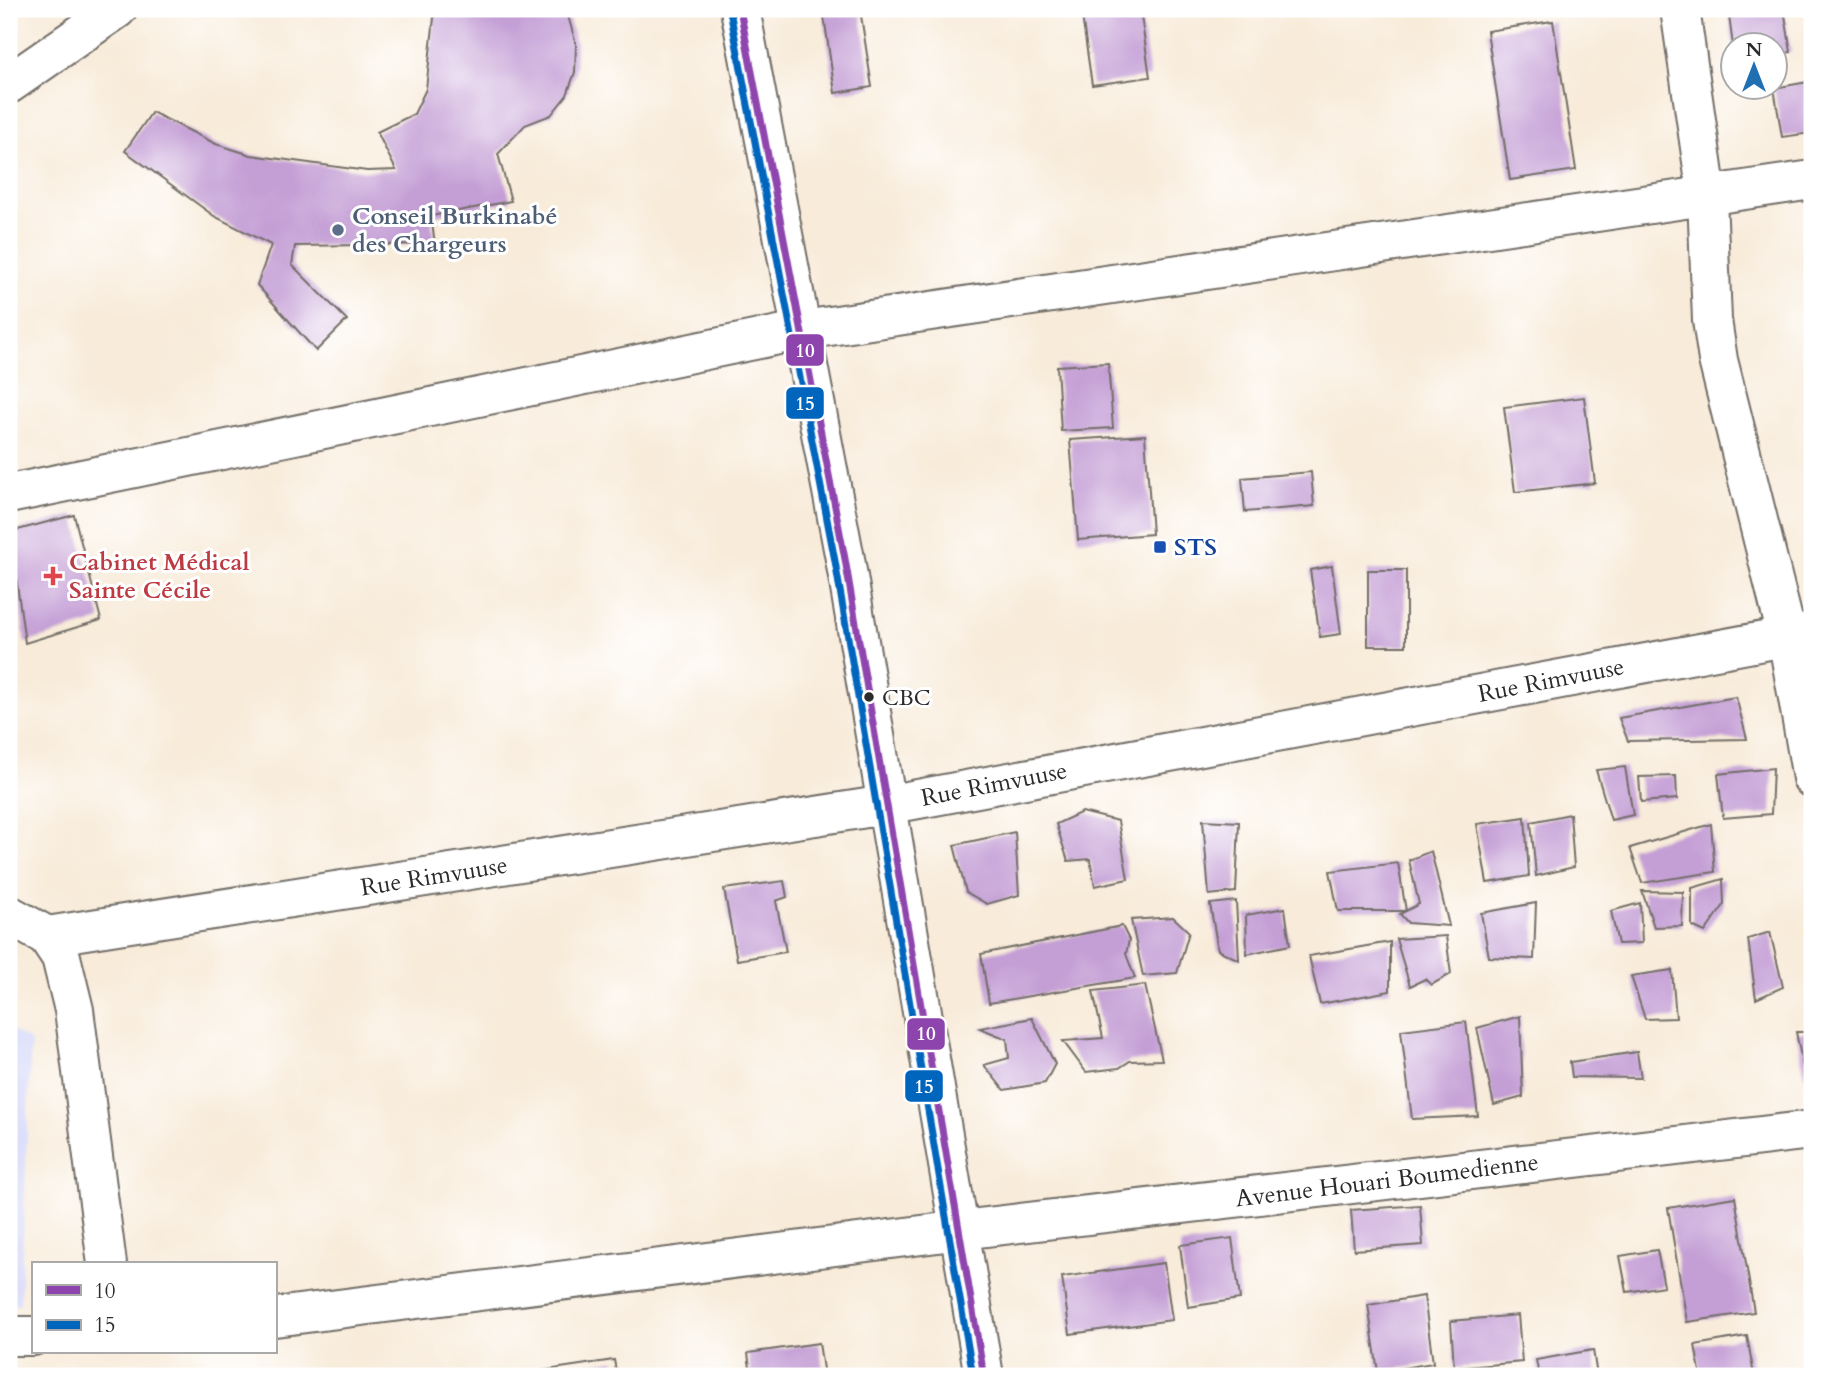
<svg xmlns="http://www.w3.org/2000/svg" width="1821" height="1385" font-family="Cardo,serif">
<style>
.built{fill:#d5d8f9}
.building{fill:#c49fd5}
.lines{fill:none;stroke-linecap:round;stroke-linejoin:round}
.minor-casing{stroke:#736e68;stroke-width:42}
.highway-casing{stroke:#736e68;stroke-width:42}
.minor{stroke:#fff;stroke-width:38}
.highway{stroke:#fff;stroke-width:38}
.bus-1-casing{stroke:#fff;stroke-width:12}
.bus-2-casing{stroke:#fff;stroke-width:12}
.bus-1{stroke:#8e44ad;stroke-width:7}
.bus-2{stroke:#0065bd;stroke-width:7}
.service-dot{fill:#5c6f8a;stroke:#fff;stroke-width:2.5}
.transit-dot{fill:#1a4fb4;stroke:#fff;stroke-width:2.5}
.health-dot{fill:#e0444e;stroke:#fff;stroke-width:2.5}
.bus-dot{fill:#2b2b2b;stroke:#fff;stroke-width:2.5}
.labels{text-anchor:middle;stroke-width:6;stroke-linejoin:round;paint-order:stroke}
.bus-label{font-size:22px;fill:#2b2b2b;stroke:#fff;text-anchor:start}
.service-label{font-size:24px;font-weight:bold;fill:#4e5e75;stroke:#fff;text-anchor:start}
.transit-label{font-size:24px;font-weight:bold;fill:#164399;stroke:#fff;text-anchor:start}
.health-label{font-size:24px;font-weight:bold;fill:#be3a42;stroke:#fff;text-anchor:start}
.street-label{font-size:24px;fill:#2b2b2b;stroke:#fff}
.line-badge{stroke:#fff;stroke-width:2.5}
.badge-label{font-size:19px;text-anchor:middle;font-weight:bold;fill:#fff}
</style>
<rect width="100%" height="100%" fill="#fff"/>
<filter id="ink" filterUnits="userSpaceOnUse"><feTurbulence type="fractalNoise" baseFrequency=".0143" numOctaves="2"/><feDisplacementMap in="SourceGraphic" scale="14" xChannelSelector="R" yChannelSelector="G"/><feConvolveMatrix kernelMatrix="1 2 1 2 8 2 1 2 1" color-interpolation-filters="sRGB"/></filter>
<filter id="wash" filterUnits="userSpaceOnUse"><feTurbulence type="fractalNoise" baseFrequency=".00686" numOctaves="4" result="noise"/><feDisplacementMap in="SourceGraphic" scale="28" xChannelSelector="R" yChannelSelector="G"/><feGaussianBlur stdDeviation="1.57" result="paint"/><feColorMatrix in="noise" values="0 0 0 0 0 0 0 0 0 0 0 0 0 0 0 0 0 1.4 0 .05"/><feComposite in="paint" operator="in"/></filter>
<g filter="url(#wash)">
<rect width="100%" height="100%" fill="#f8ebd9"/>
<!-- built -->
<path class="built" d="M9,1028L31,1042L20,1305H9Z"/>
<g id="blocks">
<!-- building -->
<g class="building">
<path d="M435,9H561L568,16L576,44L575,72L567,95L551,115L525,125L498,154L511,201L431,216L435,244L295,246L292,265L347,320L316,351L257,285L271,245L214,216L125,151L152,112L216,144L251,155L367,171L396,170L377,132L414,114L426,89Z"/>
<path d="M823,9H860L872,87L835,93Z"/>
<path d="M1081,9H1140L1150,77L1092,85Z"/>
<path d="M1728,9H1784L1791,52L1776,55V46H1733Z"/>
<path d="M1553,21L1576,170L1510,180L1487,31Z"/>
<path d="M1808,82L1812,133L1782,137L1774,88Z"/>
<path d="M1108,363L1113,428L1061,431L1057,366Z"/>
<path d="M1584,397L1595,483L1515,492L1504,407Z"/>
<path d="M1145,435L1152,534L1078,540L1070,440Z"/>
<path d="M1311,472L1314,506L1245,512L1242,478Z"/>
<path d="M74,515L101,620L25,643L10,532Z"/>
<path d="M1332,566L1341,634L1320,637L1310,570Z"/>
<rect x="1368" y="570" width="38" height="76"/>
<path d="M1736,697L1747,739L1628,741L1619,718Z"/>
<path d="M1625,767L1633,815L1611,820L1596,770Z"/>
<path d="M1773,768L1771,814L1723,818L1718,774Z"/>
<path d="M1676,776L1677,799L1641,802L1639,777Z"/>
<path d="M1082,812L1118,821L1128,879L1095,886L1090,859L1068,861L1056,824Z"/>
<path d="M1570,814L1574,867L1536,876L1531,822Z"/>
<path d="M1525,817L1529,876L1487,883L1477,824Z"/>
<path d="M1203,820L1239,822L1236,892L1209,895Z"/>
<path d="M1711,824L1715,872L1642,883L1630,848Z"/>
<path d="M1015,832L1019,895L987,904L966,892L954,845Z"/>
<path d="M1431,851L1449,926L1408,923L1400,914L1419,904L1409,860Z"/>
<path d="M1398,863L1406,911H1338L1330,871Z"/>
<path d="M1723,879L1724,905L1705,932L1692,926V888Z"/>
<path d="M784,881L787,897L776,901L786,952L737,960L724,889Z"/>
<path d="M1642,891L1683,892L1682,926L1654,927Z"/>
<path d="M1236,901L1239,960L1218,950L1210,904Z"/>
<path d="M1536,903L1534,959L1489,957L1481,913Z"/>
<path d="M1640,903L1642,943L1618,944L1611,911Z"/>
<path d="M1285,908L1290,945L1247,954L1246,915Z"/>
<path d="M1173,917L1189,932L1177,973L1143,976L1131,920Z"/>
<path d="M1122,926L1129,940L1126,954L1135,978L989,1003L981,954Z"/>
<path d="M1770,932L1783,987L1756,999L1748,939Z"/>
<path d="M1446,936L1451,974L1431,985L1425,979L1410,986L1396,939Z"/>
<path d="M1390,942V991L1320,1004L1309,956Z"/>
<path d="M1672,970L1676,1018L1645,1019L1631,976Z"/>
<path d="M1145,985L1162,1060L1130,1061L1119,1068L1086,1072L1063,1041L1103,1038L1093,991Z"/>
<path d="M1520,1016L1523,1097L1494,1105L1477,1028Z"/>
<path d="M1032,1018L1055,1064L1045,1083L1004,1090L984,1065L1009,1058L1007,1039L980,1028Z"/>
<path d="M1466,1022L1478,1116L1412,1119L1401,1030Z"/>
<path d="M1796,1032H1812V1077H1805Z"/>
<path d="M1637,1052L1641,1078L1572,1077L1570,1062Z"/>
<path d="M1735,1197L1754,1312L1687,1322L1668,1208Z"/>
<path d="M1420,1205L1423,1245L1354,1250L1351,1210Z"/>
<path d="M1232,1238L1240,1299L1188,1307L1180,1245Z"/>
<path d="M1657,1250L1664,1286L1627,1292L1620,1256Z"/>
<path d="M1164,1263L1172,1320L1070,1334L1062,1277Z"/>
<path d="M1424,1296L1433,1363L1378,1372L1368,1305Z"/>
<path d="M1518,1315L1522,1362L1454,1368L1451,1321Z"/>
<path d="M1747,1336L1754,1375L1701,1376L1695,1345Z"/>
<path d="M819,1343L824,1376H751L748,1353Z"/>
<path d="M1593,1350L1597,1376H1539L1536,1360Z"/>
<path d="M614,1360L617,1376H541L540,1371Z"/>
</g>
</g>
</g>
<g filter="url(#ink)">
<use href="#blocks" fill-opacity="0" stroke="#736e68" stroke-width="2"/>
<g class="lines">
<!-- minor casing -->
<g class="minor-casing">
<g id="minor">
<path d="M740,9L845,559L984,1376"/>
<path d="M1680,9L1707,196L1712,320L1718,360L1787,636L1812,778"/>
<path d="M9,494L803,330L1812,180"/>
<path d="M9,915L47,936L61,957L74,1010L107,1264"/>
<path d="M47,936L886,805L1812,632"/>
<path d="M275,1317L961,1230L1812,1130"/>
<path d="M9,1336H33"/>
</g>
</g>
<!-- highway casing -->
<g class="highway-casing">
<path id="highway" d="M9,84L117,9"/>
</g>
<!-- minor -->
<use href="#minor" class="minor"/>
<!-- highway -->
<use href="#highway" class="highway"/>
<!-- bus-1 casing -->
<g class="bus-1-casing">
<path id="bus-1" d="M740,9L845,559L984,1376"/>
</g>
<!-- bus-2 casing -->
<g class="bus-2-casing">
<path id="bus-2" d="M730,11L835,561L973,1376"/>
</g>
<!-- bus-1 -->
<use href="#bus-1" class="bus-1"/>
<!-- bus-2 -->
<use href="#bus-2" class="bus-2"/>
</g>
</g>
<!-- markers -->
<circle class="service-dot" cx="338" cy="230" r="7"/>
<rect class="transit-dot" x="1153" y="540" width="14" height="14" rx="3.5"/>
<path class="health-dot" d="M49.5 565.5h7v7h7v7h-7v7h-7v-7h-7v-7h7z"/>
<circle class="bus-dot" cx="869" cy="697" r="6"/>
<g class="labels">
<!-- bus labels -->
<g class="bus-label">
<text x="882" y="705">CBC</text>
</g>
<!-- service labels -->
<g class="service-label">
<text x="352" y="224">Conseil Burkinabé<tspan x="352" dy="28">des Chargeurs</tspan></text>
</g>
<!-- transit labels -->
<g class="transit-label">
<text x="1174" y="555">STS</text>
</g>
<!-- health labels -->
<g class="health-label">
<text x="69" y="570">Cabinet Médical<tspan x="69" dy="28">Sainte Cécile</tspan></text>
</g>
<!-- street labels -->
<g class="street-label">
<text transform="translate(1551 680) rotate(-11)" y="8">Rue Rimvuuse</text>
<text transform="translate(994 784) rotate(-11)" y="8">Rue Rimvuuse</text>
<text transform="translate(434 876) rotate(-9)" y="8">Rue Rimvuuse</text>
<text transform="translate(1387 1180) rotate(-7)" y="8">Avenue Houari Boumedienne</text>
</g>
</g>
<g class="line-badge">
<rect x="785" y="333" width="40" height="34" rx="7" fill="#8e44ad"/>
<rect x="785" y="386" width="40" height="34" rx="7" fill="#0065bd"/>
<rect x="906" y="1017" width="40" height="34" rx="7" fill="#8e44ad"/>
<rect x="904" y="1069" width="40" height="34" rx="7" fill="#0065bd"/>
</g>
<g class="badge-label">
<text x="805" y="357">10</text>
<text x="805" y="410">15</text>
<text x="926" y="1040">10</text>
<text x="924" y="1093">15</text>
</g>
<!-- margin -->
<rect width="1821" height="1385" fill="none" stroke="#fff" stroke-width="35"/>
<!-- legend -->
<rect x="32" y="1262" width="245" height="91" fill="#ffffff" stroke="#aaaaaa" stroke-width="2"/>
<rect x="46" y="1285" width="35" height="10" fill="#8e44ad" stroke="#aaaaaa" stroke-width="2"/>
<text x="94" y="1298" font-size="21" fill="#2b2b2b">10</text>
<rect x="46" y="1320" width="35" height="10" fill="#0065bd" stroke="#aaaaaa" stroke-width="2"/>
<text x="94" y="1332" font-size="21" fill="#2b2b2b">15</text>
<!-- north arrow -->
<g transform="translate(1754 66)"><circle r="33" fill="#ffffff" stroke="#aaaaaa" stroke-width="2"/>
<path d="M0-5L12 26L0 18L-12 26Z" fill="#1f6fb2"/>
<text y="-10" font-size="19" font-weight="bold" text-anchor="middle" fill="#2b2b2b">N</text>
</g>
</svg>
